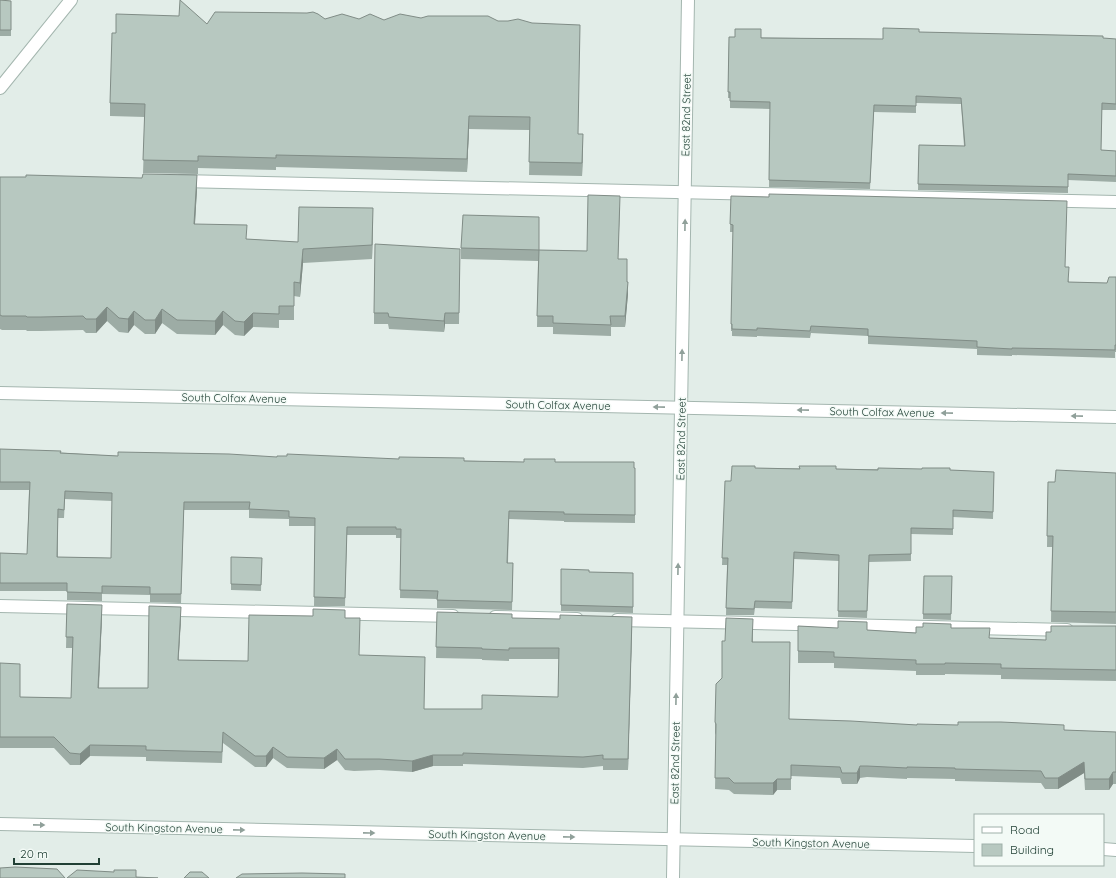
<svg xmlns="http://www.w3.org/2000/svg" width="1116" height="878" font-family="Quicksand,sans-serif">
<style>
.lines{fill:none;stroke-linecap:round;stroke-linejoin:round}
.service-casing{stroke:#a4b6af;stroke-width:14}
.minor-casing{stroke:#a4b6af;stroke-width:14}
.service{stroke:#fff;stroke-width:12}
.minor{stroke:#fff;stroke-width:12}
.wall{fill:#9daca5;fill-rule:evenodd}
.shaded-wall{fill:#808c86}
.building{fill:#b7c8c0;stroke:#808c86;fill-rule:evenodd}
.oneway{fill:#90a09a}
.labels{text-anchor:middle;stroke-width:3;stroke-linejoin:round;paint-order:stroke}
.street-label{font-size:11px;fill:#214035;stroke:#f3faf6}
</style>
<rect width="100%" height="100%" fill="#e2ede8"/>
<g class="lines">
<!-- service casing -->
<g class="service-casing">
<g id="service">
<path d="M0,88L71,0"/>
<path d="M181,181L1116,202"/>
<path d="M0,606L453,616"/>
<path d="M495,617L577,619"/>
<path d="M617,620L1067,630"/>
</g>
</g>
<!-- minor casing -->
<g class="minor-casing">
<g id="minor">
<path d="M0,393L1116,417"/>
<path d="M0,824L975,846"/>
<path d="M1103,849L1116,850"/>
<path d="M673,878L688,0"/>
</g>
</g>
<!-- service -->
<use href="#service" class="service"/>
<!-- minor -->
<use href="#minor" class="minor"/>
</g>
<!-- wall -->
<g class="wall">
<path d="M0,0L11,1V36H0Z"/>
<path d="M325,19L578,134L583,147L582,176L529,175L530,130L469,129L467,172L276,167V170L198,168V174L143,173L145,117L110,116V103L207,24Z"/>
<path d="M919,32L1116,39V110H1102L1101,150L1116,151V182L1068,180V193L918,190L919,145L964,146L961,104L916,103V113L874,112L870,189L769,187L770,109L730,108V98H728L729,37L883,39Z"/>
<path d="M0,177L197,189L195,224L247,239L298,242L373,222L372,259L303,263L300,297L294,296V320H279V328L253,327L244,336L235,335L223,325L215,335L177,334L162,323L155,334H145L134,325L128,333L119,332L107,321L96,333H86L83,330L41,331H27L26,330H2L0,329Z"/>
<path d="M731,196L1065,267L1069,282L1107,283L1116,277V352H1115V358L1012,355V356L977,355V349L868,344V336L811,333L810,338L757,336V337L732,336V331H731L733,232H730Z"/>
<path d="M620,207L618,259L627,282L628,294L625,327H611V336L553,334V327H537L538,261L461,259V248L539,217V250L587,251Z"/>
<path d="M460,249L459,324H445L444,332L389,329L388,324H374V313Z"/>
<path d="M0,449L118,456L399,459L524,462H555L635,468V523L564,522V521L509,519L508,563H513L512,610L437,608V599L400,598L401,538H396V535H347L345,606H314L315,526H289V519L249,518V510H184L181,603L150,602V595L102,594V601L67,600V591H0V553L27,554L29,490H0ZM65,499L112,501L111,558L58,557V518H64Z"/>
<path d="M755,468L950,470L994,472L993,519L953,517V535L911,534V561L869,562L867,618L838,617L839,561L794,559L792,609L755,608L754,615H726L727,565H722L725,481H731Z"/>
<path d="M1116,473V624L1051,622L1052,547H1047L1048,482H1055Z"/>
<path d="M262,558L261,591L231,590V584Z"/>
<path d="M561,569L589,572L633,573V613L561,611Z"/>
<path d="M924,576H952L951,620L923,619Z"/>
<path d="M67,604L102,616L99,688H148L181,618L178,660L248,661L345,618L359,655L424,709H482L558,697L559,659H509V661L482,660V659L436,658L437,612L512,618L632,628L628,770H603V766L583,768L463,764V766H433L412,772L379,770L354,771L345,770L337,760L324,769L287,768L273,758L266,767H255L223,743L222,763L146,761V757L90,756L80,765H70L54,748H0V663L20,697L71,698L72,648H66Z"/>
<path d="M798,626L916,633L951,628L990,638L1046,640L1051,632L1116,626V681L1001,679V675L945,674V675H916V671L834,668V663H798Z"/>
<path d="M753,630V642L789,719L917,725L1116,732V784H1113L1109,790H1085L1084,773L1058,789H1045L1041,783L955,781V779L907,778V779L867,777L860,778L857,784H842L840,778L791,776V790H777L773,795L734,794L729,790L715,789L716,735L715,733V722L722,678L725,641Z"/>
</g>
<!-- shaded-wall -->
<g class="shaded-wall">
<path d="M469,116V129L467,172V159Z"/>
<path d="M583,134V147L582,176V163Z"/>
<path d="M197,175V189L194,238V224Z"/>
<path d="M373,208V222L372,259V245Z"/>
<path d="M303,249V263L300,297V283Z"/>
<path d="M628,282V294L625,327V316Z"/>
<path d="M107,307V321L96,333V319Z"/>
<path d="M162,309V323L155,334V320Z"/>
<path d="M134,311V325L128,333V319Z"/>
<path d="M223,311V325L215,335V321Z"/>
<path d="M253,313V327L244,336V322Z"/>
<path d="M445,313V324L444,332V321Z"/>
<path d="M102,605V616L98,699V688Z"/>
<path d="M181,607V618L178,671V660Z"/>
<path d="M632,617V628L628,770V759Z"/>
<path d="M90,745V756L80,765V754Z"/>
<path d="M273,747V758L266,767V756Z"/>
<path d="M337,749V760L324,769V758Z"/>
<path d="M433,755V766L412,772V761Z"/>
<path d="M1084,762V773L1058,789V778Z"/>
<path d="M860,766V778L857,784V773Z"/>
<path d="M1113,772V784L1109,790V779Z"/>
<path d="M777,779V790L773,795V783Z"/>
</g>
<!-- building -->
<g class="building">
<path d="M0,0L11,1V30H0Z"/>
<path d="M180,0L207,24L215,12L307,13L313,12L318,14L325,19L342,14L359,19L370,14L384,20L400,14L421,18L428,16H488L498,21H508L518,19L532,23L580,25L578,134H583L582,163L529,162L530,117L469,116L467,159L276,155V158L198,156V161L143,160L145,104L110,103L112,33H116V14L179,16Z"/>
<path d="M883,28L919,29V32L1103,36V38L1116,39V104L1102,103L1101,150L1116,151V176L1068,174V187L918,184L919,145L965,146L961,98L916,96V106L874,105L870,183L769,180L770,102L730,101V92H728L729,37H735V29H761V38L883,39Z"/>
<path d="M143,174L197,175L194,224L247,225L246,239L298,242L299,207L373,208L372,245L303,249L300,283L294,282V306H279V314L253,313L244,322L235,321L223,311L215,321L177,320L162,309L155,320H145L134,311L128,319L119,318L107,307L96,319H86L83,316L41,317H27L26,316H2L0,315V177H26V175L142,178Z"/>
<path d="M769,194L1067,201L1065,267H1069L1068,282L1107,283L1109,277H1116V345H1115V350L1012,348V349L977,347V341L868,336V329L811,326L810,331L757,328V330L732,329V324H731L733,225L730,224L731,196L769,197Z"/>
<path d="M588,195L620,196L618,259H627V282H628L625,316H610L611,325L553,323V316H537L539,250L587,251Z"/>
<path d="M463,215L539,217V250L461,248Z"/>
<path d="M375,244L460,249L459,313H445L444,321L389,317L388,313H374Z"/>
<path d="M0,449L61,451L60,453L118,456V452L229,454L277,457V456H287V454L399,459V457L464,458V461L524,462V459H555V462H634V468H635V515L564,514V512L509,511L507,563H513L512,602L437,600L438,591L400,590L401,529H396V527H347L345,598L314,597L315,518L289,517V511L249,509L250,502H184L181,594H150V587L102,586V593L67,592V583H0V553L27,554L30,482H0ZM65,491L112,493L111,558L57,557L58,509L64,510Z"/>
<path d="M732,466H755V468L800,469L799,466H836V469L878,470V468L922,469V468H950V470L994,472L993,512L953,510V529L911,528V554L869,555L867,611H838L839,555L794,552L792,602L755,601L754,609L726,608L728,558H722L725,481H731Z"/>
<path d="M1056,470L1116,473V612L1051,611L1053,536H1047L1048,482H1055Z"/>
<path d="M231,557L262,558L261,585L231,584Z"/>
<path d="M561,569L589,570V572L633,573V607L561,605Z"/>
<path d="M924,576H952L951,614H923Z"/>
<path d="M67,604L102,605L98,688H148L149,606L181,607L178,660L248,661L249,615L313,616V609L345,610V618H360L359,655L425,657L424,709H482V695L558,697L559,648H509V650L482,649V648L436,647L437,612L512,614V618L560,619V615L632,617L628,759H603V755L583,757L463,753V755H433L412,761L379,759H345L337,749L324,758L287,757L273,747L266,756H255L223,732L222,752L146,750V746L90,745L80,754L70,753L54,737H0V663L20,664V697L71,698L73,637H66Z"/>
<path d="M726,618L753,619L752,642H790L789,719L851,721L917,725V724L958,725V722H1001L1064,725V730L1116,732V772H1113L1109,779H1085L1084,762L1058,778H1045L1041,771L955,769V768L907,767V768L867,766H860L857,773H842L840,767L791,765V779H777L773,783H734L729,778H715L716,724L715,722L716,684L722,678V641H725Z"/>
<path d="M838,621L867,622V630L916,633V627H923V623L951,624V628H990L989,638L1046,640V632H1051V626H1116V670L1001,668V664L945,663V664H916V660L834,657V652L798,651V626L838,628Z"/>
<path d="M15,867L57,869L65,878H0V868Z"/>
<path d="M77,870L114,872V870H136V877L158,878H67Z"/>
<path d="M190,872H202L209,878H184Z"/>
<path d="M302,873L345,874V878H236L242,874Z"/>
</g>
<!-- one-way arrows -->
<defs><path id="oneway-solid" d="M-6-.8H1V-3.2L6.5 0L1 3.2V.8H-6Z"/></defs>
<g class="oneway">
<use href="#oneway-solid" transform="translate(685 225) rotate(-89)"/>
<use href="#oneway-solid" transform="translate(682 355) rotate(-89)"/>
<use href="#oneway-solid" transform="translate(659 407) rotate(-179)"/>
<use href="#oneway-solid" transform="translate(803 410) rotate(-179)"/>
<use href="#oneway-solid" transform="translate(947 413) rotate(-179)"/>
<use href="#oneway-solid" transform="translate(1077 416) rotate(-179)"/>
<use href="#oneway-solid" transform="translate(678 569) rotate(-89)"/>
<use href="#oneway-solid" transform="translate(676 699) rotate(-89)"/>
<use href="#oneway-solid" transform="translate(39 825) rotate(1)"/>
<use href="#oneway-solid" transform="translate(239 830) rotate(1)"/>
<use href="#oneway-solid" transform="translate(369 833) rotate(1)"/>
<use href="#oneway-solid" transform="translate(569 837) rotate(1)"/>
</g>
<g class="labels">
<!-- street labels -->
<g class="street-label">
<text transform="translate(686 115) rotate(-89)" y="4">East 82nd Street</text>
<text transform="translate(234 398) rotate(1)" y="4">South Colfax Avenue</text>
<text transform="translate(558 405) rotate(1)" y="4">South Colfax Avenue</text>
<text transform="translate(882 412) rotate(1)" y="4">South Colfax Avenue</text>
<text transform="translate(681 439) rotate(-89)" y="4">East 82nd Street</text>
<text transform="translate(675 763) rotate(-89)" y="4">East 82nd Street</text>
<text transform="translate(164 828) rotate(1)" y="4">South Kingston Avenue</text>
<text transform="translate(487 835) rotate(1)" y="4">South Kingston Avenue</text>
<text transform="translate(811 843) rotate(1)" y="4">South Kingston Avenue</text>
</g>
</g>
<!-- legend -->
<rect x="974" y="814" width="130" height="52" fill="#f3faf6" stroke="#9fb0a9"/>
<rect x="982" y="827" width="20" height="6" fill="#ffffff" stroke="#9fb0a9"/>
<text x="1010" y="834" font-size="12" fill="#214035">Road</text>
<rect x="982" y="844" width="20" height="12" fill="#b7c8c0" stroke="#9fb0a9"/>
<text x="1010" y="854" font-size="12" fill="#214035">Building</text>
<!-- scale -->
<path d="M14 858v6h85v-6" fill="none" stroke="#214035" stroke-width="2"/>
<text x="20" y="858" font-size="12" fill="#214035" stroke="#f3faf6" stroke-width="3" paint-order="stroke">20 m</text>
</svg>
